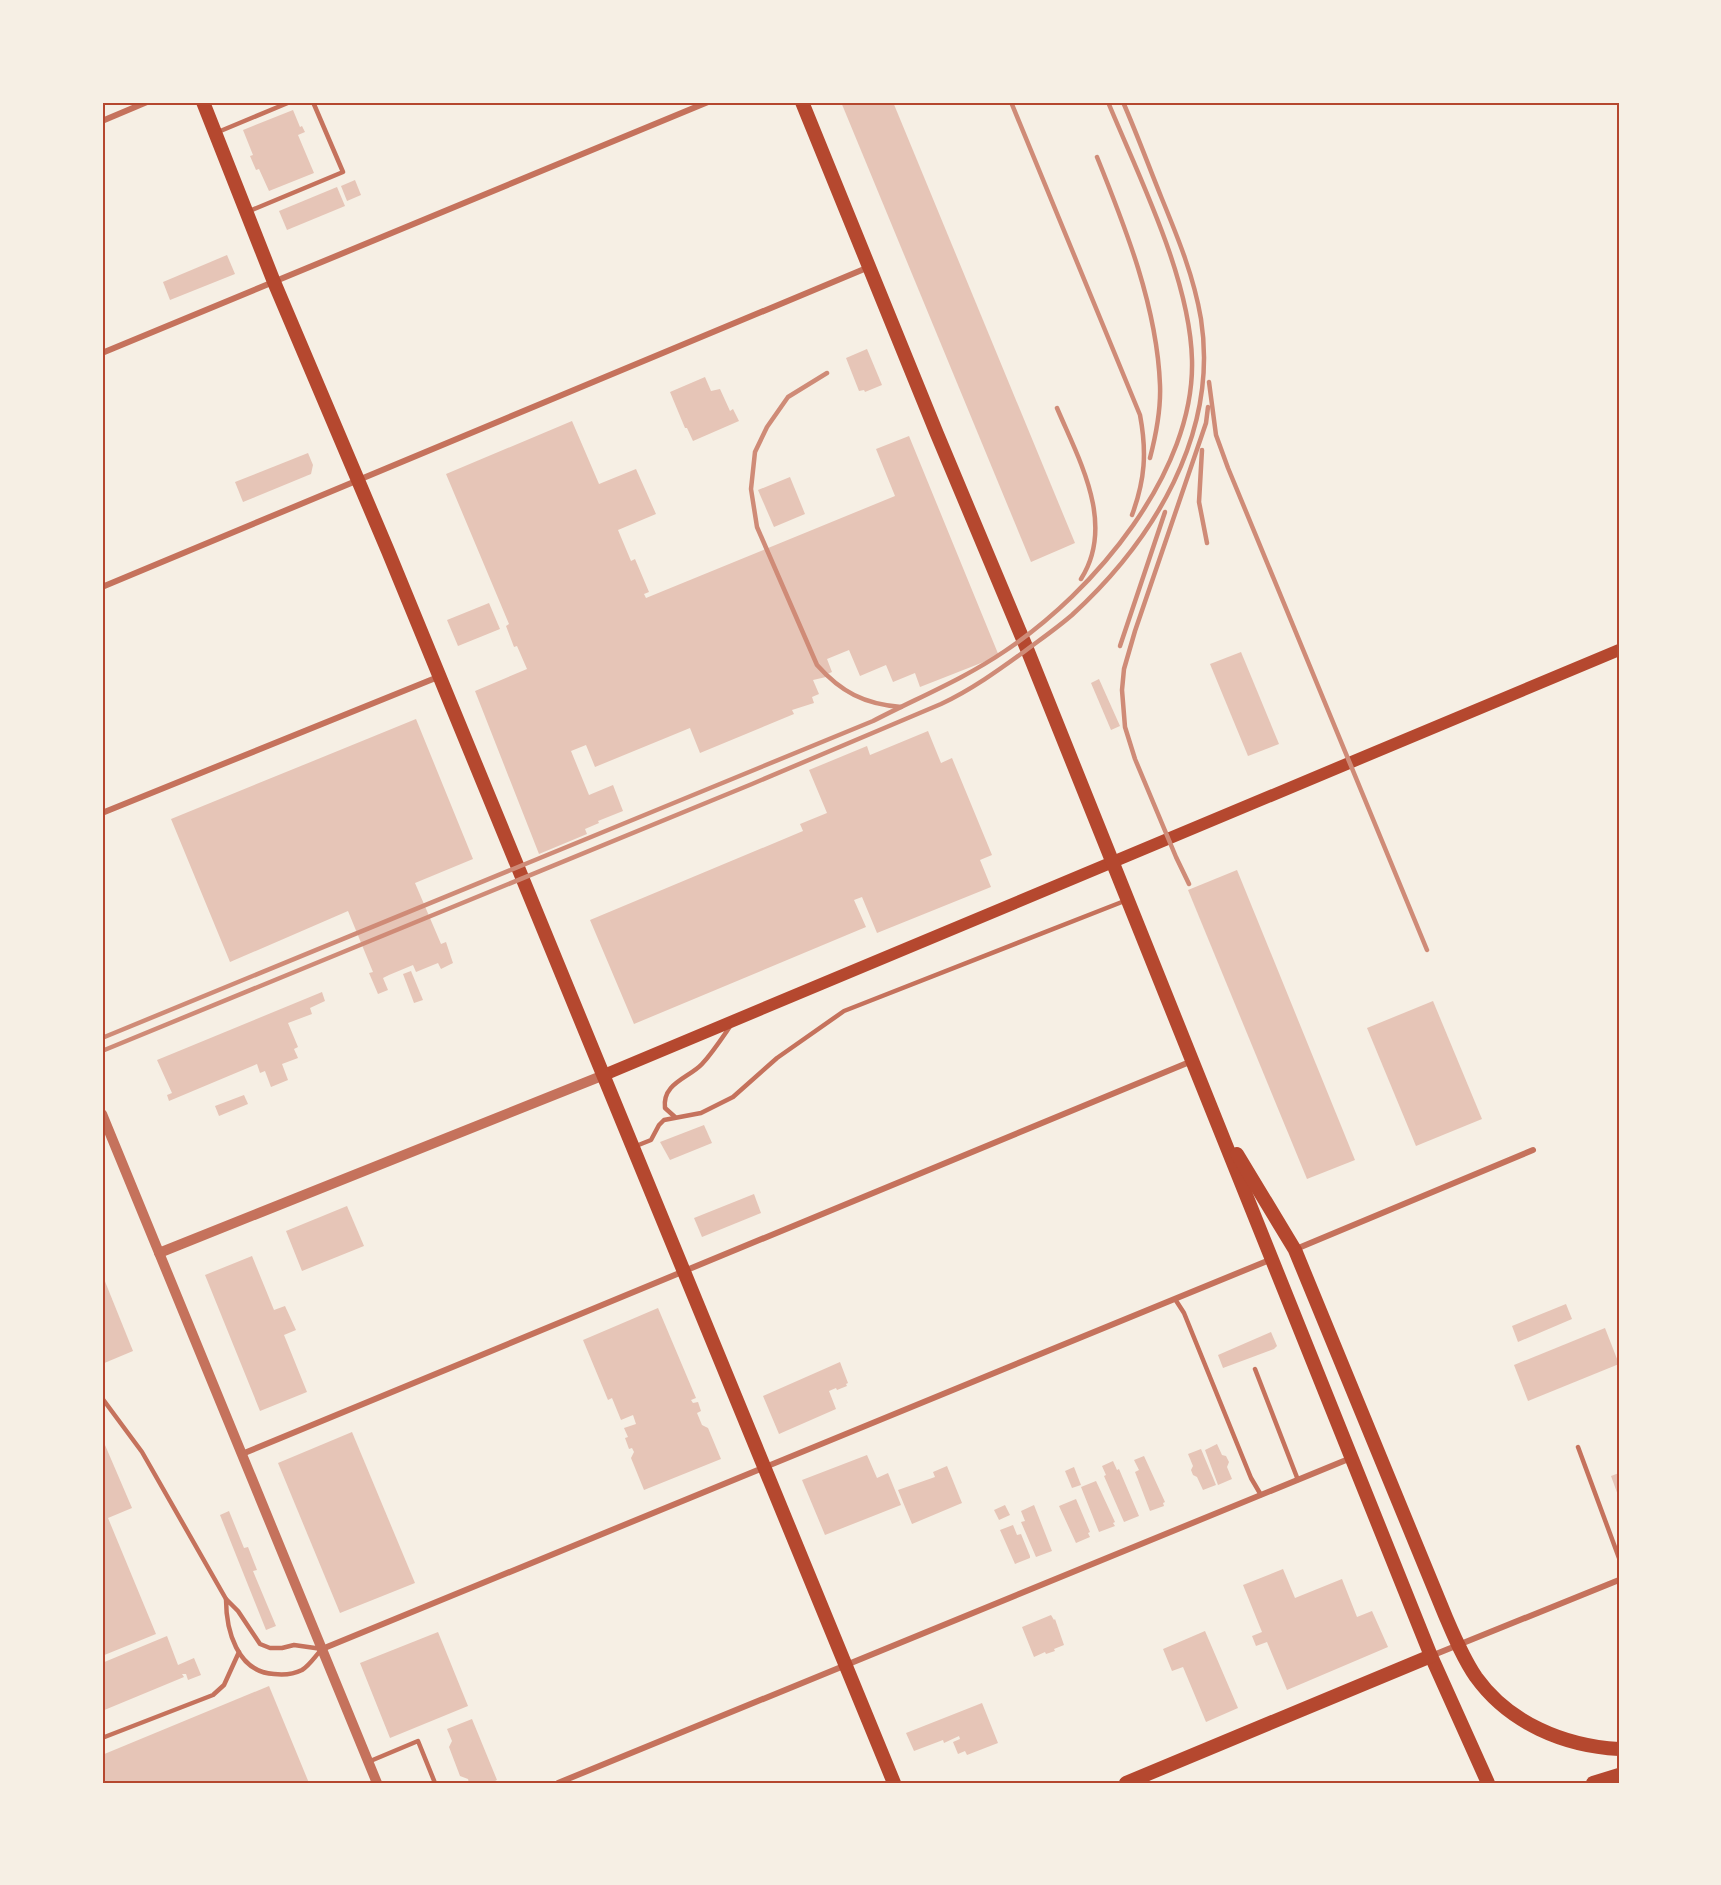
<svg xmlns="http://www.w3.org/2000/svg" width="1721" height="1885" font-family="'Open Sans',sans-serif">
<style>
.building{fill:#e6c5b7}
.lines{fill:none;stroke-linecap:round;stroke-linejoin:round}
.service{stroke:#c5725c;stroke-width:4.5}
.minor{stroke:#c5725c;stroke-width:6}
.tertiary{stroke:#c5725c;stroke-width:10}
.secondary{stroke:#b5482f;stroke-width:12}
.primary{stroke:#b5482f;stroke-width:14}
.rail{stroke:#cf8b77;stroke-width:4.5}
.neatline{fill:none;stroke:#b5482f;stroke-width:2}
</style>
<rect width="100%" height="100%" fill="#f6efe4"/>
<!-- building -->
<g class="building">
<path d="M841,102H893L1075,543L1031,562Z"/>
<path d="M293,110L300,127L302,126L305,132L298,135L314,173L269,191L259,169L256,170L250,156L253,155L243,130Z"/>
<path d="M355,180L361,195L347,201L341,186Z"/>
<path d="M337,187L345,206L287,230L279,211Z"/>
<path d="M227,255L235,274L170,300L163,282Z"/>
<path d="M867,349L882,385L865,392L864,390L859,391L846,358Z"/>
<path d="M705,377L711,391L720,389L730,411L733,409L739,421L693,441L687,428H685L670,392Z"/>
<path d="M572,421L599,484L636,469L656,514L618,530L631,561L635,559L649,592L644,594L646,598L895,496L876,449L909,436L999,656L920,687L915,673L893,682L886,665L860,676L849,650L827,659L832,672L825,675L826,677L813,680L819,694L812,697L814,703L792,710L794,714L700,753L690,728L595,767L586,745L571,751L589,795L613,785L623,811L598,821L599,823L585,829L587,834L539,854L475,691L527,669L517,646L514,647L506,626L509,624L446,474Z"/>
<path d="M308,453L313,465L311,474L243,502L235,482Z"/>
<path d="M790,477L805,514L774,527L758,490Z"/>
<path d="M489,603L500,629L458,646L447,620Z"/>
<path d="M1241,652L1279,744L1248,756L1210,664Z"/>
<path d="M1099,679L1120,726L1111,730L1091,683Z"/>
<path d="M416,719L473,859L415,883L441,944L446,942L453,963L441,969L438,963L416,972L413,965L389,975L383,978L388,990L378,994L369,973L373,972L348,911L230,962L171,819Z"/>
<path d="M928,731L941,763L952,758L992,855L980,860L991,887L877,933L862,897L854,900L866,927L634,1024L590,920L803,831L800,824L827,813L809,770L867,746L870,755Z"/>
<path d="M1237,870L1355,1160L1307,1179L1188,890Z"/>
<path d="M411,971L423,1000L414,1003L403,974Z"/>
<path d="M322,992L325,1001L310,1008L312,1014L288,1023L298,1047L294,1049L298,1058L282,1064L288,1080L271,1087L265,1071L260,1073L257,1064L169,1101L167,1095L172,1093L157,1060Z"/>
<path d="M1433,1001L1482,1119L1416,1146L1367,1028Z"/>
<path d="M244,1095L248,1104L219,1116L215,1106Z"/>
<path d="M704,1125L712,1143L670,1160L660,1142Z"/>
<path d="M754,1194L761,1213L702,1237L694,1218Z"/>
<path d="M347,1206L364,1246L302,1271L286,1231Z"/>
<path d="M252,1256L274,1310L285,1306L296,1330L284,1335L307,1392L260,1411L205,1275Z"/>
<path d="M102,1274L133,1351L102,1364Z"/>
<path d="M1566,1304L1572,1319L1518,1342L1512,1326Z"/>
<path d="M658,1308L696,1398L691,1400L693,1403L698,1402L701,1411L697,1413L702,1425L708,1428L721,1459L644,1490L631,1458L634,1452L632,1448L629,1449L625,1438L628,1437L624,1428L636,1424L633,1415L621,1420L612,1398L608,1400L583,1340Z"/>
<path d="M1605,1328L1619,1364L1528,1401L1514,1365Z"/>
<path d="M1271,1332L1277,1346L1274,1349L1223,1368L1218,1355Z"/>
<path d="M840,1362L848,1383L846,1384L847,1386L837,1390L836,1388L829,1391L836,1409L779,1434L763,1396Z"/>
<path d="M352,1432L415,1583L340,1613L278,1463Z"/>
<path d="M102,1438L132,1508L108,1518L156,1634L102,1656Z"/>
<path d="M1217,1444L1222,1455L1226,1456L1229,1462L1227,1467L1232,1479L1218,1485L1205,1450Z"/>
<path d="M1201,1449L1216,1485L1203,1490L1197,1477L1193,1475L1191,1470L1193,1466L1188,1454Z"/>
<path d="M867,1455L877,1478L888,1473L901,1505L825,1535L802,1480Z"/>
<path d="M1144,1456L1165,1502L1163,1503L1164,1506L1150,1511L1135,1472L1139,1470L1134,1460Z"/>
<path d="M1113,1461L1117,1470L1119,1469L1139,1516L1124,1522L1104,1476L1106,1475L1102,1466Z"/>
<path d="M947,1466L962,1503L912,1524L898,1490L935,1477L933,1472Z"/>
<path d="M1074,1467L1081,1485L1072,1488L1065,1471Z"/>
<path d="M1619,1473V1498L1611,1476Z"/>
<path d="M1096,1481L1115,1522L1113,1523L1115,1526L1099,1532L1081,1487Z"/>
<path d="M1076,1499L1090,1532L1088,1533L1090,1537L1076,1543L1059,1506Z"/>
<path d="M1005,1505L1010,1515L999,1520L994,1510Z"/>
<path d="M1034,1505L1052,1551L1036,1557L1021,1522L1025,1521L1021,1511Z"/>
<path d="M229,1511L244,1548L248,1547L257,1570L253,1571L276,1626L266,1630L220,1515Z"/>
<path d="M1013,1525L1017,1535L1021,1534L1030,1556V1558L1015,1564L1000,1530Z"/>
<path d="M1283,1569L1295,1598L1342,1579L1357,1617L1372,1611L1388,1647L1287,1690L1267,1642L1256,1646L1252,1636L1262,1632L1243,1585Z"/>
<path d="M1051,1615L1054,1620L1055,1619L1064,1645L1054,1649L1055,1651L1046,1654L1045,1652L1034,1657L1022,1627Z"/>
<path d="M1205,1631L1238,1708L1206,1722L1183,1667L1172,1671L1163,1649Z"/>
<path d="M438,1632L468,1706L390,1738L360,1663Z"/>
<path d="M167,1636L178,1665L194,1658L201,1675L188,1680L186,1674H182L184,1677L102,1711V1663Z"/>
<path d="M269,1686L309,1783H102V1755Z"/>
<path d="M982,1703L998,1743L967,1755L965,1751L958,1754L953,1742L960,1739L959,1736L944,1743L943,1740L914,1751L906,1733Z"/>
<path d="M472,1719L497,1780L491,1783H469L468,1779L460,1776L449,1747L452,1741L447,1729Z"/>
</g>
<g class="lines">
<!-- service -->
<g class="service">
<path d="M218,132L290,102"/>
<path d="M247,212L343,172L313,102"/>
<path d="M675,1117L665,1108C662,1083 689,1078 702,1064C713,1052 722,1038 731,1025"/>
<path d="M636,1146L651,1140L659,1125L664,1120L701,1113L733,1097L777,1058L844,1011L1127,900"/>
<path d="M1175,1299L1184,1313L1251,1478L1261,1495"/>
<path d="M1255,1369L1298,1480"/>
<path d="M102,1398L142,1452L226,1599"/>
<path d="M1578,1447L1619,1558"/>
<path d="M226,1599L238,1611L260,1644L270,1648H282L294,1645L322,1649C316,1655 310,1665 302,1670C294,1674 283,1675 274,1674C237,1672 226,1630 226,1599Z"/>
<path d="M102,1738L213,1695L224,1685L239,1652"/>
<path d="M368,1762L418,1741L435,1783"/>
</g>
<!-- minor -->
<g class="minor">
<path d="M102,121L147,102"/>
<path d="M102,353L708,102"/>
<path d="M102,587L869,267"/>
<path d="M102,813L438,677"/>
<path d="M1296,1249L1533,1150"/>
<path d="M242,1454L1192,1061"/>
<path d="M322,1649L1272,1259"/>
<path d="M1431,1656L1619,1580"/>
<path d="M558,1783L1351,1458"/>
</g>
<!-- tertiary -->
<g class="tertiary">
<path d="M102,1114L377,1783"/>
<path d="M159,1253L604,1075"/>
</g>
<!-- secondary -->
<path class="secondary" d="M604,1075L1619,650"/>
<!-- primary -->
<g class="primary">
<path d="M203,102L274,282L388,551L894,1783"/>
<path d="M802,102L937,434L1027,649L1431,1656L1488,1783"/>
<path d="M1237,1154L1295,1250L1445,1615C1454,1636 1463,1658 1476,1677C1509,1723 1564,1746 1619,1749"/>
<path d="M1126,1783L1431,1656"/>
<path d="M1593,1783L1619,1775"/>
</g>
<!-- rail -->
<g class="rail">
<path d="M1011,102L1140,415C1147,452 1145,480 1132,515"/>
<path d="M1097,157C1126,229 1157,307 1160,385C1161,409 1156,435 1150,458"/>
<path d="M827,373L788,397L767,427L755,452L751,489L757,527L817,665C841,692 864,704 901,707"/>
<path d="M1209,382L1216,435L1228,468L1427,950"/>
<path d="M1057,408C1079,460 1116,524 1081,579"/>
<path d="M1202,450L1199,502L1207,543"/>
<path d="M1120,646L1165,512"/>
<path d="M1189,884L1176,857L1135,759L1125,727L1122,690L1124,669L1135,631L1206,423L1208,407"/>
<path d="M102,1038L873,721C917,698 964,679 1005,651C1094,592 1195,472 1192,360C1190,278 1139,177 1108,102"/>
<path d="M102,1051L752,784L941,704C971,690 999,670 1025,651C1041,639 1057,628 1072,615C1153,541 1219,434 1201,319C1194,277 1178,238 1162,199C1149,167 1137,134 1123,102"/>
</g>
</g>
<!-- border -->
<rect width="1721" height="1885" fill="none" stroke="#f6efe4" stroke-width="207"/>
<rect x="104" y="104" width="1514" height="1678" class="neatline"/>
</svg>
